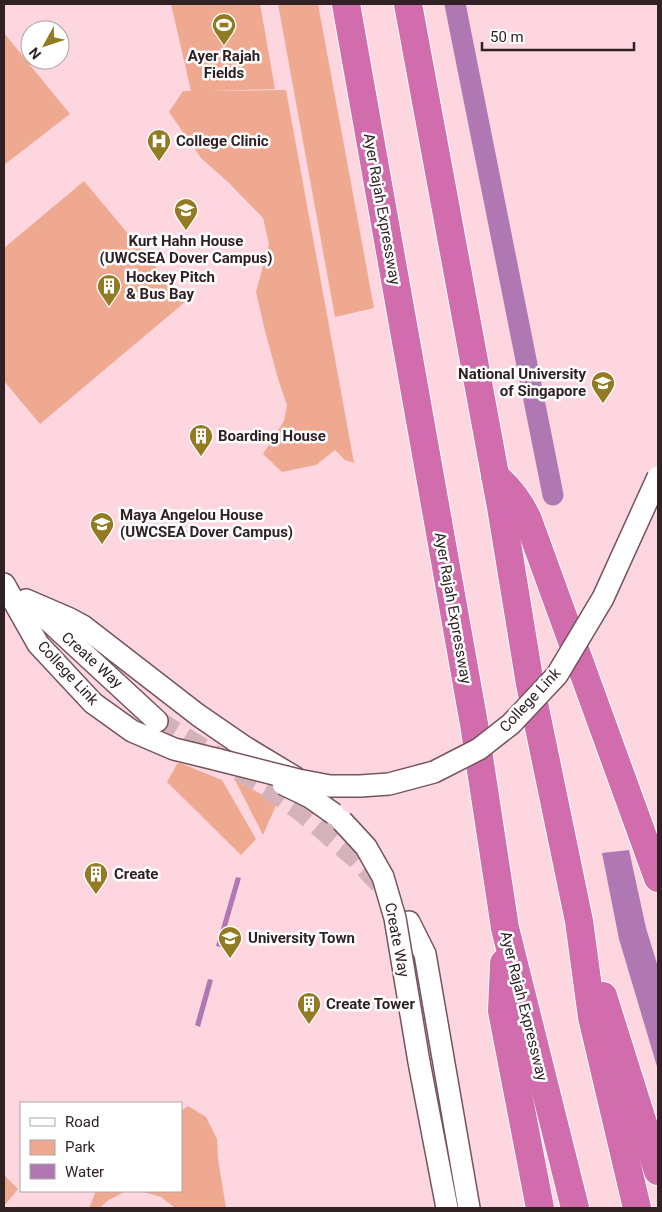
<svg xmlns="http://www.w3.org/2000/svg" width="662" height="1212" font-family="Roboto,sans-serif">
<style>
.green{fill:#f0a991}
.water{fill:#af78b3}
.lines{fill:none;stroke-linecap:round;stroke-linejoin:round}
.canal{stroke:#af78b3;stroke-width:21}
.minor-tunnel{stroke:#d4b2ba;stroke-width:21;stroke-dasharray:21 11;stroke-linecap:butt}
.minor-casing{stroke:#75545c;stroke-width:24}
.motorway-casing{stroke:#fff;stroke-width:30}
.minor{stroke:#fff;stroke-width:21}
.motorway{stroke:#d16dac;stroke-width:28}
.minor-bridge-casing{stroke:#75545c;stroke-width:24;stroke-linecap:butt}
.minor-bridge{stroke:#fff;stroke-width:21}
.labels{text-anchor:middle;stroke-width:5;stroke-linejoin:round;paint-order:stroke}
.poi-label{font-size:15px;font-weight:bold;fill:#302125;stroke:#fff;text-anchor:start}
.street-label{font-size:15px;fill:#302125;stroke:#fff}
</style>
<rect width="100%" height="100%" fill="#fdd6df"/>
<!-- green -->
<g class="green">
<path d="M171,4H260L275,89L208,91L286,90L354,463L345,460L335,450L316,465L282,472L263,454L284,421L287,405L279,382L265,331L256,292L269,244L263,218L229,183L201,158L169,112L183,91H191Z"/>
<path d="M278,4H318L374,308L335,317Z"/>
<path d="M4,33L70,114L4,165Z"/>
<path d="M84,181L185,302L40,424L4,381V248Z"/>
<path d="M180,763L222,780L256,839L241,855L167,782L177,764Z"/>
<path d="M234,779L277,803L263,835L236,782Z"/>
<path d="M188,1106L206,1117L217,1139L218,1159L226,1208H175L161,1197L140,1191H181V1111Z"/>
<path d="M4,1175L18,1189L4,1206Z"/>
<path d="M96,1191H126L107,1201L100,1208H89Z"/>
</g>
<!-- water -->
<g class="water">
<path d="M629,850L646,928L658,967V1070L619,939L602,853Z"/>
<path d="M236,877L241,878L221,947L216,946Z"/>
<path d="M208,979L213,980L200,1027L195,1025Z"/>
</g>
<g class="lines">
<!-- canal -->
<path class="canal" d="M455,4L553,495"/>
<!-- minor-tunnel -->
<path class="minor-tunnel" d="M157,721L273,791L301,811L357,859L385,889"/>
<!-- minor casing -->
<g class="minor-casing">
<g id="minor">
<path d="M4,584L38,644L93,703L132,731L174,749L219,760"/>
<path d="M26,600L70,619L83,626L198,715L243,746L296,778"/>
<path d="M38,611L157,721"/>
<path d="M409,922L425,954L469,1208"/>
<path d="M419,1062L447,1208"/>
</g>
</g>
<!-- motorway casing -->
<g class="motorway-casing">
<g id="motorway">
<path d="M346,4L474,724L505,928L575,1208"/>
<path d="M408,4L501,507L530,684L579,921L592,1017L637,1208"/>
<path d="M495,476C510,489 520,502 528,520L658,878"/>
<path d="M504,963L502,1011L540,1208"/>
<path d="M603,996L658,1171"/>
</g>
</g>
<!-- minor -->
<use href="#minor" class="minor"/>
<!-- motorway -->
<use href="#motorway" class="motorway"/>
<!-- minor-bridge casing -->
<g class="minor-bridge-casing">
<g id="minor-bridge">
<path d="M219,760L298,780L330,786H360L389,784L434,772L479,749L511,724L557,675L603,598L658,477"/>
<path d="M283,784L310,797L334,814"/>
<path d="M342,821L366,847L383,877L395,918L419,1062"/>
</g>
</g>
<!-- minor-bridge -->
<use href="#minor-bridge" class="minor-bridge"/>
</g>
<!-- icons -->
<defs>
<g id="stadium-pin" transform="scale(1.25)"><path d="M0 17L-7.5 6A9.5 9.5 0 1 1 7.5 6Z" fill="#927b22" stroke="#fff"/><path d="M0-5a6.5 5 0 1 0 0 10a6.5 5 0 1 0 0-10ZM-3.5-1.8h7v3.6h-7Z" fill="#fff"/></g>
<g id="hospital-pin" transform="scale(1.25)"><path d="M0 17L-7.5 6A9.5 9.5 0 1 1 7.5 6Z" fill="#927b22" stroke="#fff"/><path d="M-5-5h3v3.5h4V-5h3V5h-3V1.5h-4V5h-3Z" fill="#fff"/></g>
<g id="school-pin" transform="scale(1.25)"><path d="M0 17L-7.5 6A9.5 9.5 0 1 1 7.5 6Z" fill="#927b22" stroke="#fff"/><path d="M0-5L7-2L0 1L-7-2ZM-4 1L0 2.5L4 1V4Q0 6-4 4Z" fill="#fff"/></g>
<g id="building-pin" transform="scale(1.25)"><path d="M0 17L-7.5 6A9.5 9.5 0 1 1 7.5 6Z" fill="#927b22" stroke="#fff"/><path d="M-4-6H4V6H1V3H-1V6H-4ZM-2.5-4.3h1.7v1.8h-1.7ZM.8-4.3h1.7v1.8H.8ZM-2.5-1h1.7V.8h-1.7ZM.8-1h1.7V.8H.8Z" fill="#fff"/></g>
<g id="university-pin" transform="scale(1.25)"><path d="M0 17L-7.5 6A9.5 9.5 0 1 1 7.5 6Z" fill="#927b22" stroke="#fff"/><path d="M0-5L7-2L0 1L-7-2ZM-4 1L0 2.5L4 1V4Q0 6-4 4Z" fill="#fff"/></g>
</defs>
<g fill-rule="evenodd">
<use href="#stadium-pin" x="224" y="25"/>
<use href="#hospital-pin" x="159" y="141"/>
<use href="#school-pin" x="186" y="210"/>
<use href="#building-pin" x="109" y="286"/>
<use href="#university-pin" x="603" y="383"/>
<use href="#building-pin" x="201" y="436"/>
<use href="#school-pin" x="102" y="524"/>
<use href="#building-pin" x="96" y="874"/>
<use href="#university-pin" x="230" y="938"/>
<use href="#building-pin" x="309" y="1004"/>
</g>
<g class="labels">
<!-- poi labels -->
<g class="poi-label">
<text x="224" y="61" text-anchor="middle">Ayer Rajah<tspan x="224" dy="17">Fields</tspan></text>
<text x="176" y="146">College Clinic</text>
<text x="186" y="246" text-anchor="middle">Kurt Hahn House<tspan x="186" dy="17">(UWCSEA Dover Campus)</tspan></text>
<text x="126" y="282">Hockey Pitch<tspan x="126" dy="17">&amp; Bus Bay</tspan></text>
<text x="586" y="379" text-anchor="end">National University<tspan x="586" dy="17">of Singapore</tspan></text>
<text x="218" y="441">Boarding House</text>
<text x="120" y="520">Maya Angelou House<tspan x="120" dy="17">(UWCSEA Dover Campus)</tspan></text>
<text x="114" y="879">Create</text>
<text x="248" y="943">University Town</text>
<text x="326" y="1009">Create Tower</text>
</g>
<!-- street labels -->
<g class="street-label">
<text transform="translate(382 209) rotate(80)" y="5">Ayer Rajah Expressway</text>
<text transform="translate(453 608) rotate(80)" y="5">Ayer Rajah Expressway</text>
<text transform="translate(92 660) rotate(42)" y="5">Create Way</text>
<text transform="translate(68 673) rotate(47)" y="5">College Link</text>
<text transform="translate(530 700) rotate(-47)" y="5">College Link</text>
<text transform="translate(397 940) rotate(79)" y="5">Create Way</text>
<text transform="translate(524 1006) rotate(76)" y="5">Ayer Rajah Expressway</text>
</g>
</g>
<!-- border -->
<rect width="662" height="1212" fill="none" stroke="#302125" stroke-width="10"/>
<!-- legend -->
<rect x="20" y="1102" width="162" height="90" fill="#ffffff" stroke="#aca6a8"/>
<rect x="30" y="1118" width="25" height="8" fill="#ffffff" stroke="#aca6a8"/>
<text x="65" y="1127" font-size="15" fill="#302125">Road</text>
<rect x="30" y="1140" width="25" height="15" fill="#f0a991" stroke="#aca6a8"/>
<text x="65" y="1152" font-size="15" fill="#302125">Park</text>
<rect x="30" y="1164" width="25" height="15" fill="#af78b3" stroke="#aca6a8"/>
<text x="65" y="1177" font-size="15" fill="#302125">Water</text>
<!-- north arrow -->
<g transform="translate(45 45) rotate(230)"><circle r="24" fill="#ffffff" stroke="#aca6a8"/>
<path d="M0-4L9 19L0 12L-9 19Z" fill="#927b22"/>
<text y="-8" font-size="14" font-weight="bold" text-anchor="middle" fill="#302125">N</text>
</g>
<!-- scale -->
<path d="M482 42v8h152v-8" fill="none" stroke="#302125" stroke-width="2.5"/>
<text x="490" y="42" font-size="15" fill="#302125" stroke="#ffffff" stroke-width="4" paint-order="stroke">50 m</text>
</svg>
